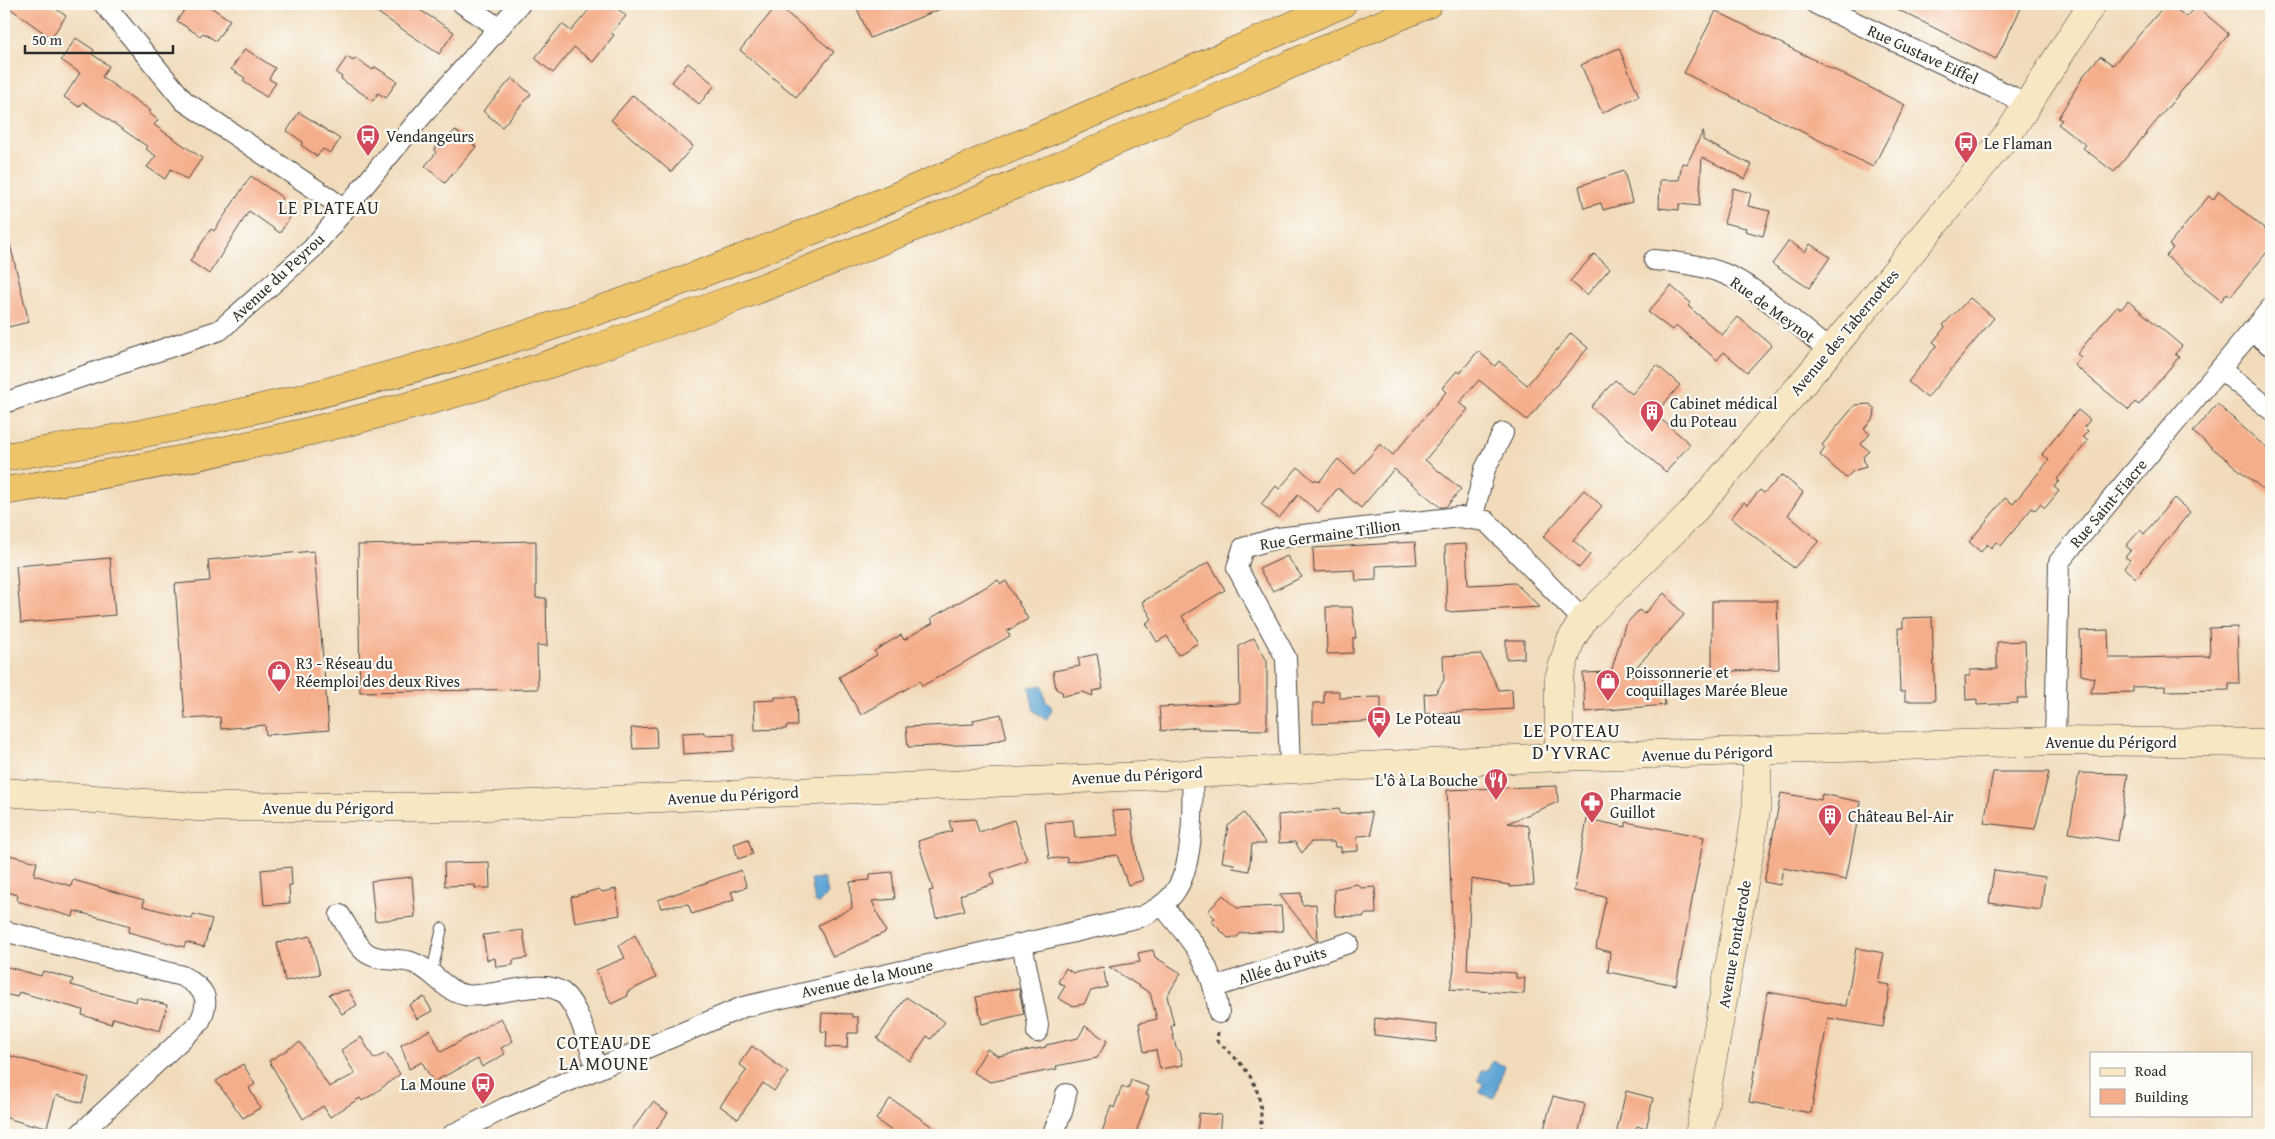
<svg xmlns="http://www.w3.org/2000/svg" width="2275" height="1139" font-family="'Gentium Book Plus',serif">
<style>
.water{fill:#5fa5d5;stroke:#456880}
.building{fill:#f5ae8b}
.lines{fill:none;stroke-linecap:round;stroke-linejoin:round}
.lane-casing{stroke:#494541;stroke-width:12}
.street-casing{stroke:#494541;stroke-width:22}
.secondary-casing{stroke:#494541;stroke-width:29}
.highway-casing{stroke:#494541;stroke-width:29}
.path{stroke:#494541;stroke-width:3;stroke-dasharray:4 4;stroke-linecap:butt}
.lane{stroke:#fff;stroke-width:10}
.street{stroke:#fff;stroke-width:20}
.secondary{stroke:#f8e7c3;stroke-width:28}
.highway{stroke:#eec469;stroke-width:28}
.labels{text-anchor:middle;stroke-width:4.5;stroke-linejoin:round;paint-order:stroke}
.street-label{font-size:16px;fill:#2b2b2b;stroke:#fdfcf7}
.poi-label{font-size:16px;fill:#2b2b2b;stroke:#fdfcf7;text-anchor:start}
.neighbourhood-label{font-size:18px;letter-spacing:1px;fill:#2b2b2b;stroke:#fdfcf7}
.quarter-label{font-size:19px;letter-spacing:1px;fill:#2b2b2b;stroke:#fdfcf7}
</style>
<rect width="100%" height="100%" fill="#fdfcf7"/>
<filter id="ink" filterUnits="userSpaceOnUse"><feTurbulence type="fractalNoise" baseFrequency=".02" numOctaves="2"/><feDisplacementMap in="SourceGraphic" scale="10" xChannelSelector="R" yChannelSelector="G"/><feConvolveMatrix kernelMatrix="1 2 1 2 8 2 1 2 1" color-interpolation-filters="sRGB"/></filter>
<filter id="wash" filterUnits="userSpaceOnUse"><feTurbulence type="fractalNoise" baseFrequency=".0096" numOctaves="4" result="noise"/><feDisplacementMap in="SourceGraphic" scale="20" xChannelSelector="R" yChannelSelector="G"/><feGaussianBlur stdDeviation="1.12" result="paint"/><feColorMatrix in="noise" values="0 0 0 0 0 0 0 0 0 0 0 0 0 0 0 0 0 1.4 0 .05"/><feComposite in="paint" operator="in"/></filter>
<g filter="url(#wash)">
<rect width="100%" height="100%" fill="#f1dbbb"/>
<!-- water -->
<g class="water">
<path d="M1042,685L1046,702L1051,706L1052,710L1046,720L1034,711L1029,687Z"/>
<path d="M824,878L827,894L818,904L815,902L811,879Z"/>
<path d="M1492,1061L1505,1066L1494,1098L1480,1093L1483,1083L1478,1081L1482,1070L1488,1071Z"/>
</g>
<g id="blocks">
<!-- building -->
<g class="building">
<path d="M4,4H49L66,16L51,38Z"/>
<path d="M188,4H206L230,20L216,41L203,33L200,36L177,21Z"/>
<path d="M365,4H411L454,32L439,54Z"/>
<path d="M594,4H612L626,16L611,33L614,35L593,62L574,47L553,73L535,58L562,24L571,31Z"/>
<path d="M855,4H952L870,38Z"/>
<path d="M1887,4H2023L1996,59Z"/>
<path d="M2166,4H2170L2186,17L2196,6L2229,34L2114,172L2083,148L2086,145L2058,124L2062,120L2058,118L2084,75L2100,56L2113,65Z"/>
<path d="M774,9H782L834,52L796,97L740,50Z"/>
<path d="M1716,11L1905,105L1873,167L1684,73Z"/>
<path d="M76,38L94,50L92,54L109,66L102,77L151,111L149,113L158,120L154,125L202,158L187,180L171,169L165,179L147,167L156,156L146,149L148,147L83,102L79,107L64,97L80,73L61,60Z"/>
<path d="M1619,48L1639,96L1602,113L1581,65Z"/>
<path d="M245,49L275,68L269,79L276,83L266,97L243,81L245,78L231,69Z"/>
<path d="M347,57L353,61L355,58L373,70L375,67L397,81L386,98L378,93L373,101L341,79L342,77L336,73Z"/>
<path d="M688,63L715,85L699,104L672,82Z"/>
<path d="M512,78L531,94L502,127L483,111Z"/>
<path d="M633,95L693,146L671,172L611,120Z"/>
<path d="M299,112L340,139L331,153L323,149L317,156L301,145L303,142L287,131Z"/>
<path d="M455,130L476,147L445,183L425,166L436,153L434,150L441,141L445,142Z"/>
<path d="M1703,131V140L1752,165L1745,179L1702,157L1699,206L1679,204V210L1659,208L1660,180H1679L1682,163L1687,164Z"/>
<path d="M1624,171L1632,202L1603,210L1601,203L1584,208L1579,186Z"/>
<path d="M251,176L283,198L276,208L290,217L280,233L249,211L209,274L190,261L211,229L214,231Z"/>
<path d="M1733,188L1751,193L1748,206L1770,211L1763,236L1745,231L1746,228L1724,223Z"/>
<path d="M2219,191L2271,234V247L2231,296L2227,293L2221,301L2166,256L2173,248L2169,245L2195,213L2209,196L2213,200Z"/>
<path d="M1789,241L1805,252L1810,244L1830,257L1809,288L1772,264Z"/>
<path d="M4,244H10L29,322L4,328Z"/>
<path d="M1594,254L1610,268L1587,295L1570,281Z"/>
<path d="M1671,286L1691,303L1688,306L1722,335L1738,317L1772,345L1747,372L1724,352L1717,360L1677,326L1672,330L1648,312Z"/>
<path d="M1970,298L1994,318L1927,398L1908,382L1937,345L1933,342L1945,327L1943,325Z"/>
<path d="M2128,301L2182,346L2175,354L2179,357L2139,405L2135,402L2129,410L2074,365L2081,357L2077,354L2103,322L2117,306L2121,309Z"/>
<path d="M1571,333L1588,348L1527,420L1479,380L1459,403L1468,409L1425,460L1461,489L1446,507H1440L1394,469L1361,508L1338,488L1318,512L1298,495L1279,518L1261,504L1276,486L1279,489L1298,467L1314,481L1316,479L1319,482L1338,459L1355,474L1380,444L1393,455L1446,392L1442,388L1457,371L1460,373L1478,351L1495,366L1499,361L1527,385Z"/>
<path d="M1657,365L1680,385L1655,414L1690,444L1666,472L1591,407L1615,380L1632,394Z"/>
<path d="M1870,404L1875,410L1874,417L1864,429L1870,434L1861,444L1869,451L1863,457L1866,467L1853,471L1846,478L1820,455L1825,448L1822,445L1855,405Z"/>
<path d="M2217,404L2271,452V496L2193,432Z"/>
<path d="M2078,410L2090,420L2084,427L2088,431L2083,437L2088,441L2057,479L2059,481L2054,487L2059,491L2045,508L2040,504L2035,510L2032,508L2001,546L1996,542L1991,548L1987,544L1981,552L1969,542L2005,498L2013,504L2049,460L2042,454Z"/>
<path d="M1782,475L1803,492L1788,515L1819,541L1794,568L1731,518L1744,502L1747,505L1760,490L1764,493Z"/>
<path d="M1584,490L1602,506L1573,540L1590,555L1579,568L1543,537Z"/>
<path d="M2174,498L2190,512L2136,578L2124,568L2130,560L2125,557L2131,550L2126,546L2140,530L2144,534Z"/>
<path d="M536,541V598H546L547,646L537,645L538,689L360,692L358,545Z"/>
<path d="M1415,542L1417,564L1376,566V580L1356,581L1355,570L1314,572L1313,548Z"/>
<path d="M1466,544L1468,585L1515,583L1540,607L1447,612L1445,545Z"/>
<path d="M314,551L329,730L266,735L265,725L221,729L220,717L185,719L175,584L210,581L208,560Z"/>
<path d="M1287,556L1302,577L1273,591L1259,569Z"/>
<path d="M110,558L115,615L21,623L16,566Z"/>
<path d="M1209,562L1225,590L1182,616L1198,643L1178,655L1167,636L1157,642L1146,623L1152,619L1142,602Z"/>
<path d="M998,580L1001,584L1006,581L1028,619L1007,631L1010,636L949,671L922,686L920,681L861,715L839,677L877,655L874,651L901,635L904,640L920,630L933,623L931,618Z"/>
<path d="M1664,593L1684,615L1628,676L1662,673L1665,705L1585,712L1583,673L1611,672L1625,625L1639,610L1644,614Z"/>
<path d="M1712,601H1777L1779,669L1712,672Z"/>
<path d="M1326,607H1352L1356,638H1353V653L1327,654Z"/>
<path d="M1932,617L1935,701H1905V692H1900L1898,628H1903V618Z"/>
<path d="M2237,627L2239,684H2229V690L2165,691V686L2133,687V692L2091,693L2094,678L2081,675L2080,631L2108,630L2109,658H2136L2210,656L2209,628Z"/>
<path d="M1254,638L1267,661V730L1198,729V727L1161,731L1159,707L1240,703L1239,646Z"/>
<path d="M1506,640H1524V658L1506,659Z"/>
<path d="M2025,641L2027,698H2017L2018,703L1977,705V699L1966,700L1965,676H1970V670L1997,669V642Z"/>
<path d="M1097,654L1103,689L1092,691L1093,696L1083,692L1063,696L1062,692L1056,689L1053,671L1080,666L1078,658Z"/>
<path d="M1481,654L1499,690L1512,689L1513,709L1425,714L1424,694L1436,693L1444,680L1443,656Z"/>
<path d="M1324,691H1339V698L1381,697V721L1313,724V703H1324Z"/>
<path d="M775,697H796L797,726H786V729L755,730L754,701L775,700Z"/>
<path d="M1001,714L1007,738L985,744L908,747L906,727L974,724L973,720Z"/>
<path d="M656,727L657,748L633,749L631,728Z"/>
<path d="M704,732V735L734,734V751L683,754L682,733Z"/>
<path d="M1993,772H2049L2035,829L1984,823Z"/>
<path d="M2079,773L2128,774L2118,841L2069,833Z"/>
<path d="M1557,786L1558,802L1508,823L1529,826L1534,885L1510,887V885L1471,879L1467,970L1516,973V978H1525L1524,994L1450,989L1454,969L1447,790Z"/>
<path d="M1781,793L1821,800L1822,794L1861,802L1846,880L1783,868L1780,885L1764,882Z"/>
<path d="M1339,809L1340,814L1371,812L1372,835L1357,836L1358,851L1341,852V847H1335L1334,842H1311L1302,853L1295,842L1279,843L1278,815Z"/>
<path d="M1131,810L1137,861L1143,880L1128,885L1117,855L1067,862V857L1049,859L1045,823L1073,820L1075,838L1119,835L1112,811Z"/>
<path d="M1244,813L1266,844H1252L1249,871L1233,868L1234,864L1222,862L1228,826Z"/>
<path d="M975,819L979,832L1014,820L1027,860L991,873L994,884L960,895L965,910L936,918L929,891L933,890L918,841L952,831L949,821Z"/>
<path d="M1587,819L1626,827V822L1704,837L1676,985L1608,972L1610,952L1596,948L1606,897L1574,891Z"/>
<path d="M748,839L753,854L738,859L734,844Z"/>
<path d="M9,855L37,862L34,875L71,886L73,880L119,893L144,900L143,906L192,919L193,914L212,919L204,947L186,942L184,947L128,932L130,926L102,918L74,911L73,917L17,901L18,895L4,891V876Z"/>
<path d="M489,862L490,888H475V885L445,886L444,863Z"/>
<path d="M291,867L292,885H289L290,903L264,905L261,870Z"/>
<path d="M741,870L747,887L731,892L734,900L692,914L688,904L661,908L658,900Z"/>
<path d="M1994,870L2045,877L2041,910L1989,903Z"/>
<path d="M892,872L895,899L872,901L886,932L833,957L818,925L852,908L850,882L870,880V874Z"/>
<path d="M412,877L415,917L375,921L371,881Z"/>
<path d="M1357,884L1361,888L1375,887L1376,914H1366L1363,917L1335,916L1334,889Z"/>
<path d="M599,889L602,892L616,889L620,915L575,923L571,897Z"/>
<path d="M1301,893L1302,905L1316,904L1318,940L1316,941L1279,894Z"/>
<path d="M1223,895L1237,908L1281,906L1283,931L1241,933L1237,937L1228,938L1211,921L1215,918L1208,911Z"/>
<path d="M523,930L527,958L513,960V965L496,967L495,958L487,960L483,935Z"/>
<path d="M635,935L656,978L627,992L628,996L611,1004L596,970L625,958L619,946Z"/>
<path d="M310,936L320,974L285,981L277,943Z"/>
<path d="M1856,948L1884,953L1878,983L1890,985L1883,1027L1828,1018L1811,1113L1749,1102L1768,992L1846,1006Z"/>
<path d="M1153,950L1155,957L1181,973L1167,996L1174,1025L1171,1026L1176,1048L1180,1051L1183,1065L1160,1069L1156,1050L1144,1052L1139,1023L1157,1019L1150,993L1109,967L1140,962L1138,953Z"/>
<path d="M4,966L41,976L43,971L73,979L71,985L136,1002L137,997L167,1005L160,1031L113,1018L111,1024L82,1015L83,1010L19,992L17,997L4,994Z"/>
<path d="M1103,967L1107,987L1091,991L1084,1004L1072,1006L1058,998L1065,986L1058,982L1066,968L1073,973Z"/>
<path d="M1012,989H1019L1024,1014L982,1024L976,997Z"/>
<path d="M348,990L357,1005L342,1014L329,994Z"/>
<path d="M424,997L432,1011L417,1019L409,1005Z"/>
<path d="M906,997L945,1022L931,1039L927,1036L910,1061L877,1039Z"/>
<path d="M822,1013L852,1014V1017H858V1033H848L847,1048L826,1047L827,1032L821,1031Z"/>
<path d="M501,1018L513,1041L501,1048L505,1054L482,1067L478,1059L433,1082L422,1062L409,1069L401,1045L430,1030L441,1052Z"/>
<path d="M1375,1018L1437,1025L1436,1042L1374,1035Z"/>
<path d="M1085,1026L1107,1041L1097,1058L1056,1066L1057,1069L990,1082L973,1072L987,1049L998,1056L1046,1047V1045L1078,1038Z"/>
<path d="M361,1037L374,1059L386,1053L400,1074L375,1093L362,1101L360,1098L330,1117L323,1106L303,1119L269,1061L300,1042L329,1087L355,1074L341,1050Z"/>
<path d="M752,1046L788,1073L774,1091L763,1083L738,1119L720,1106L747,1070L739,1064Z"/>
<path d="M4,1054L89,1078L82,1103L56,1095L47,1127L34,1124L33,1126L4,1117Z"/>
<path d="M243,1064L255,1084L249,1088L260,1108L243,1118L216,1081Z"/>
<path d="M1131,1080L1149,1087L1146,1095L1149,1096L1135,1135H1110L1102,1132L1111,1106L1114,1108L1122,1086L1128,1089Z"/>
<path d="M1626,1091L1653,1098L1646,1129L1637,1126L1635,1135H1616Z"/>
<path d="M1553,1096L1585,1104L1578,1135L1544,1129Z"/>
<path d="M890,1099L901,1105L944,1135H898L886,1127L876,1119Z"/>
<path d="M653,1102L668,1113L652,1135H628Z"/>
<path d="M1199,1113L1221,1115L1219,1135H1197Z"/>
</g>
</g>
</g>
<g filter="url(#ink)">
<use href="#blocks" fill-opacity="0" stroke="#494541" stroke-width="1"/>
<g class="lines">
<!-- lane casing -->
<g class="lane-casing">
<path id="lane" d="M432,972L442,928"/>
</g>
<!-- street casing -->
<g class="street-casing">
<g id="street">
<path d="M104,4L184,101L345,209"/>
<path d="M463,4L499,28"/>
<path d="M1816,4L2011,96L2027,108"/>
<path d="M1654,260C1679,262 1702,265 1725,274C1757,287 1802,329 1830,351"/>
<path d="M2252,331L2271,346"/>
<path d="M2220,369L2271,410"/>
<path d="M4,403L220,330L312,249L420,118L520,4"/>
<path d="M1472,519L1485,469L1503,433"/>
<path d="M2055,741L2059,562L2271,308"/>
<path d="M1290,768L1286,658L1237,568L1243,548L1277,538L1459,517L1486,521L1583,620"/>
<path d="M1162,905C1195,945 1211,960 1219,1013"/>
<path d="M340,915C347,926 354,941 363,950C375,962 396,958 411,962C434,969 443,991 465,995C492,999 543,976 563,993C580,1008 589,1047 597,1069"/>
<path d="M4,931L182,976C205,989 212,998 199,1023L79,1135"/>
<path d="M1022,944L1038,1025L1037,1032"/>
<path d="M1215,987L1348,943"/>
<path d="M452,1135L505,1108L743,1007L1140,917C1154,911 1168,903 1176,890C1194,863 1193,805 1192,772"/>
<path d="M1052,1135L1062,1112L1066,1094"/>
</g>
</g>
<!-- secondary casing -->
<g class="secondary-casing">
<g id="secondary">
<path d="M1559,757V678L1570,642L1583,620L1691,514L1830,351L2009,133L2092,4"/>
<path d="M4,792L197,807H466L1559,757L2055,741L2271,743"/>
<path d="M1699,1135L1752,838L1757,803V751"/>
</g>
</g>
<!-- highway casing -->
<g class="highway-casing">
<g id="highway">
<path d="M4,457C252,421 497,352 732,262C938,183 1140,92 1342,4"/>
<path d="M4,491C154,468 303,436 449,395C541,369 632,336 722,303C962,213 1194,106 1428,4"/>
</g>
</g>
<!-- path -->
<path class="path" d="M1218,1032L1217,1041C1251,1071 1265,1088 1260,1135"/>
<!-- lane -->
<use href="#lane" class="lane"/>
<!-- street -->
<use href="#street" class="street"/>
<!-- secondary -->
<use href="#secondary" class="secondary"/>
<!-- highway -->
<use href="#highway" class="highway"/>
</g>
</g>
<!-- icons -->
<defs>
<g id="bus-pin" transform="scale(1.25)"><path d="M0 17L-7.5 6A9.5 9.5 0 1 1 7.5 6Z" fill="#d1495b" stroke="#fdfcf7"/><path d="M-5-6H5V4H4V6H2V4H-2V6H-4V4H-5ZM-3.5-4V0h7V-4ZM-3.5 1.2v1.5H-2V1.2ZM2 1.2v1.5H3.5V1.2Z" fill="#fff"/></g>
<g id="building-pin" transform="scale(1.25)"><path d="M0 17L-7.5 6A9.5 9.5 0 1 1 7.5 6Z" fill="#d1495b" stroke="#fdfcf7"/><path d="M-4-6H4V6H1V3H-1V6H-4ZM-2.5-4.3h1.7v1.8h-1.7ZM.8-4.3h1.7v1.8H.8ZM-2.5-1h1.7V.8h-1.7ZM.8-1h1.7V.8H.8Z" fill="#fff"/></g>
<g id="shop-pin" transform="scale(1.25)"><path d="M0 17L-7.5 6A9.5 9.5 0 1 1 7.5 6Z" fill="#d1495b" stroke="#fdfcf7"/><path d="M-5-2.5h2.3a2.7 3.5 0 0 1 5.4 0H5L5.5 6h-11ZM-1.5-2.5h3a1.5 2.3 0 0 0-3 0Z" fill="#fff"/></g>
<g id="restaurant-pin" transform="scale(1.25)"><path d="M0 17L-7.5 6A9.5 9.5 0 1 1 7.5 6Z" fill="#d1495b" stroke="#fdfcf7"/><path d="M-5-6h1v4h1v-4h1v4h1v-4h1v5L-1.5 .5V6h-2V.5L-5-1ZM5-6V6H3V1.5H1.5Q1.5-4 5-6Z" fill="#fff"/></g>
<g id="pharmacy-pin" transform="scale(1.25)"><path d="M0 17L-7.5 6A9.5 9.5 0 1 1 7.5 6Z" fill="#d1495b" stroke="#fdfcf7"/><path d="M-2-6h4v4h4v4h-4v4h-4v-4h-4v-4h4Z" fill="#fff"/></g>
</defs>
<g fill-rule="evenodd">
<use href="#bus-pin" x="368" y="136"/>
<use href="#bus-pin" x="1966" y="143"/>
<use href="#building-pin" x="1652" y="412"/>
<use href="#shop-pin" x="279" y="672"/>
<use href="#shop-pin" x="1608" y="681"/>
<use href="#bus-pin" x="1379" y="718"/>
<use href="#restaurant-pin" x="1496" y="780"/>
<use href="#pharmacy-pin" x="1592" y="803"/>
<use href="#building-pin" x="1830" y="816"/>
<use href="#bus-pin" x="483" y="1084"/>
</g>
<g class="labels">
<!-- street labels -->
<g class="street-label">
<text transform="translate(1923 54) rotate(25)" y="6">Rue Gustave Eiffel</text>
<text transform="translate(277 277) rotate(-43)" y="6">Avenue du Peyrou</text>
<text transform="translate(1773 309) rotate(36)" y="6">Rue de Meynot</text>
<text transform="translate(1844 332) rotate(-50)" y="6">Avenue des Tabernottes</text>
<text transform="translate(2108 503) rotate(-50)" y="6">Rue Saint-Fiacre</text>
<text transform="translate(1330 534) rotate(-8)" y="6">Rue Germaine Tillion</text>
<text x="2111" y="748">Avenue du Périgord</text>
<text transform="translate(1707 753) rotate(-2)" y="6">Avenue du Périgord</text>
<text transform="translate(1137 775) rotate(-3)" y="6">Avenue du Périgord</text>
<text transform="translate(733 795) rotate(-3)" y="6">Avenue du Périgord</text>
<text x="328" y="814">Avenue du Périgord</text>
<text transform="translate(1734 944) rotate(-80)" y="6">Avenue Fontderode</text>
<text transform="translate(1282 965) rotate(-18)" y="6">Allée du Puits</text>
<text transform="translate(867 978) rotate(-12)" y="6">Avenue de la Moune</text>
</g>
<!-- poi labels -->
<g class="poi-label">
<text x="386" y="142">Vendangeurs</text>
<text x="1984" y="149">Le Flaman</text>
<text x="1670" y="409">Cabinet médical<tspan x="1670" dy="18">du Poteau</tspan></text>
<text x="296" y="669">R3 - Réseau du<tspan x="296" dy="18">Réemploi des deux Rives</tspan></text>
<text x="1626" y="678">Poissonnerie et<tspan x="1626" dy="18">coquillages Marée Bleue</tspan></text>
<text x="1396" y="724">Le Poteau</text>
<text x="1478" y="786" text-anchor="end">L'ô à La Bouche</text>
<text x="1610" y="800">Pharmacie<tspan x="1610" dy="18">Guillot</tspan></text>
<text x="1848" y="822">Château Bel-Air</text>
<text x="466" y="1090" text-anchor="end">La Moune</text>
</g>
<!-- neighbourhood labels -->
<g class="neighbourhood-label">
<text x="329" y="214">LE PLATEAU</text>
<text x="604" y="1049">COTEAU DE<tspan x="604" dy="21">LA MOUNE</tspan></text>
</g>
<!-- quarter labels -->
<g class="quarter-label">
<text x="1572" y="737">LE POTEAU<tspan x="1572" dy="22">D'YVRAC</tspan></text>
</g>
</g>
<!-- margin -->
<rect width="2275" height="1139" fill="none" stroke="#fdfcf7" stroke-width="20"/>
<!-- legend -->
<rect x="2090" y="1052" width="162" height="65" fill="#fdfcf7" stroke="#a9a8a5"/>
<rect x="2100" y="1068" width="25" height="8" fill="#f8e7c3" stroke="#a9a8a5"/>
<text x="2135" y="1076" font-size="15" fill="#2b2b2b">Road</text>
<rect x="2100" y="1089" width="25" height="15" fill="#f5ae8b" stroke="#a9a8a5"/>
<text x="2135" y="1102" font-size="15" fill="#2b2b2b">Building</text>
<!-- scale -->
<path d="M25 45v8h148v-8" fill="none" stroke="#2b2b2b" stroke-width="2.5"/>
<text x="32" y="45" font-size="15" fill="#2b2b2b" stroke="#fdfcf7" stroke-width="4" paint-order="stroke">50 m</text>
</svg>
